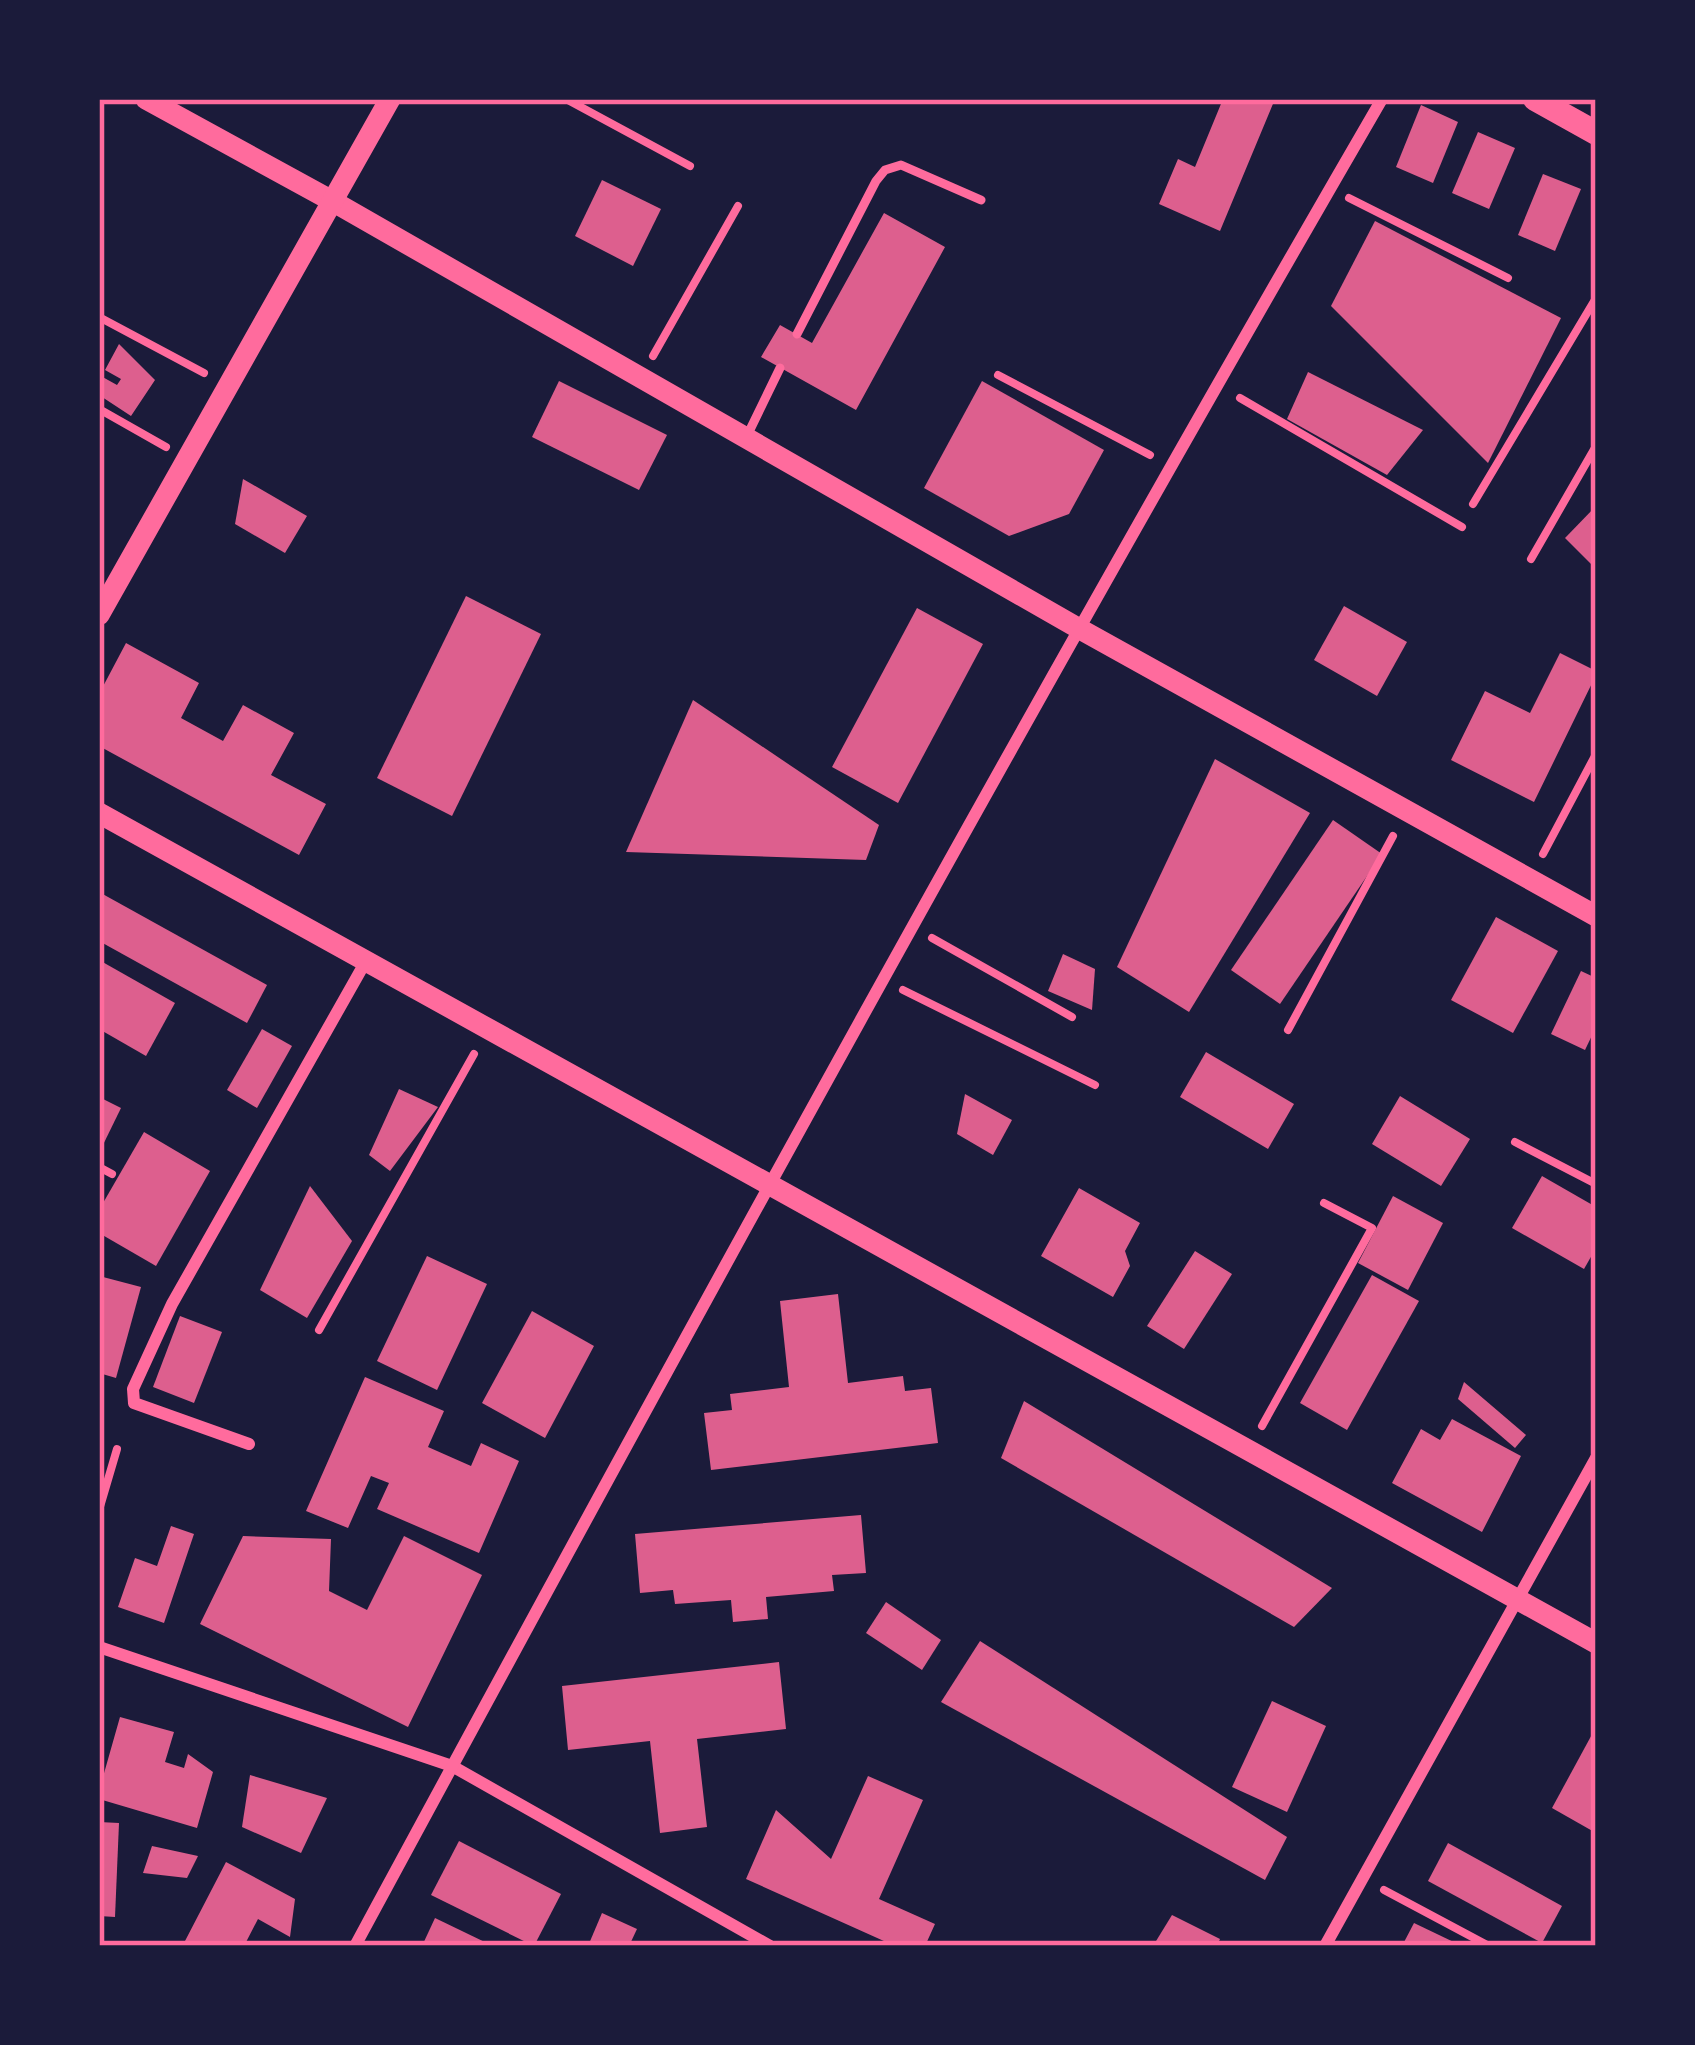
<svg xmlns="http://www.w3.org/2000/svg" width="1695" height="2045" font-family="'Alegreya Sans',sans-serif">
<style>
.building{fill:#dd5f8e}
.lines{fill:none;stroke-linecap:round;stroke-linejoin:round}
.path{stroke:#ff6b9d;stroke-width:8}
.service{stroke:#ff6b9d;stroke-width:9}
.minor{stroke:#ff6b9d;stroke-width:12}
.tertiary{stroke:#ff6b9d;stroke-width:21}
.secondary{stroke:#ff6b9d;stroke-width:24}
.neatline{fill:none;stroke:#ff6b9d;stroke-width:4.5}
</style>
<rect width="100%" height="100%" fill="#1b1b3a"/>
<!-- building -->
<g class="building">
<path d="M1223,99H1275L1220,231L1159,204L1178,159L1195,167Z"/>
<path d="M1421,105L1458,122L1433,183L1396,167Z"/>
<path d="M1478,132L1515,148L1489,209L1452,193Z"/>
<path d="M1543,174L1581,189L1555,251L1518,235Z"/>
<path d="M602,180L661,209L633,266L575,236Z"/>
<path d="M884,213L945,247L856,410L761,357L780,325L812,343Z"/>
<path d="M1375,221L1561,318L1488,463L1331,306Z"/>
<path d="M119,344L155,380L131,416L99,395V375L117,385L121,379L105,370Z"/>
<path d="M1308,372L1423,430L1387,475L1287,419Z"/>
<path d="M559,381L667,435L639,490L532,437Z"/>
<path d="M982,381L1104,450L1069,514L1009,536L924,488Z"/>
<path d="M243,479L307,516L285,553L235,524Z"/>
<path d="M1596,506V569L1565,538Z"/>
<path d="M466,596L541,634L452,816L377,778Z"/>
<path d="M1344,606L1407,642L1377,696L1314,660Z"/>
<path d="M917,608L983,644L898,803L832,767Z"/>
<path d="M126,643L199,683L181,718L223,741L243,705L294,733L271,775L326,804L299,855L99,746V694Z"/>
<path d="M1560,653L1596,671V675L1534,802L1451,760L1485,691L1530,713Z"/>
<path d="M693,700L879,825L866,860L626,852Z"/>
<path d="M1215,759L1310,813L1189,1012L1117,967Z"/>
<path d="M1333,820L1382,854L1280,1004L1231,970Z"/>
<path d="M99,892L267,985L247,1023L99,941Z"/>
<path d="M1496,917L1558,951L1513,1033L1451,1000Z"/>
<path d="M1063,954L1095,969L1092,1010L1048,991Z"/>
<path d="M99,960L175,1003L146,1056L99,1029Z"/>
<path d="M1581,971L1596,978V1027L1585,1050L1551,1034Z"/>
<path d="M262,1029L292,1046L257,1108L227,1090Z"/>
<path d="M1206,1052L1294,1104L1268,1149L1180,1097Z"/>
<path d="M399,1089L438,1107L390,1171L369,1155Z"/>
<path d="M965,1094L1012,1120L993,1155L957,1134Z"/>
<path d="M1400,1096L1470,1139L1441,1186L1372,1144Z"/>
<path d="M99,1097L121,1108L99,1153Z"/>
<path d="M144,1132L210,1171L156,1266L99,1233V1210Z"/>
<path d="M1542,1176L1596,1207V1248L1584,1269L1512,1228Z"/>
<path d="M310,1186L352,1241L307,1318L260,1290Z"/>
<path d="M1079,1188L1140,1223L1125,1251L1130,1266L1113,1297L1041,1256Z"/>
<path d="M1393,1196L1443,1223L1408,1290L1358,1263Z"/>
<path d="M1195,1251L1232,1274L1184,1349L1147,1326Z"/>
<path d="M427,1256L487,1284L437,1390L377,1361Z"/>
<path d="M1372,1275L1419,1301L1347,1430L1300,1403Z"/>
<path d="M103,1277L141,1287L116,1378L99,1373V1290Z"/>
<path d="M838,1294L848,1383L903,1376L905,1391L931,1388L938,1443L711,1470L704,1413L732,1410L730,1394L789,1387L780,1301Z"/>
<path d="M532,1311L594,1346L545,1438L482,1403Z"/>
<path d="M180,1316L222,1332L194,1403L153,1387Z"/>
<path d="M365,1377L444,1411L428,1447L471,1466L481,1443L519,1461L479,1553L377,1509L389,1483L371,1476L348,1528L306,1511Z"/>
<path d="M1464,1382L1526,1435L1515,1448L1458,1399Z"/>
<path d="M1024,1401L1332,1588L1294,1627L1001,1458Z"/>
<path d="M1452,1419L1521,1456L1482,1532L1392,1483L1421,1429L1440,1440Z"/>
<path d="M861,1515L866,1573L832,1575L834,1591L766,1597L768,1619L733,1622L731,1600L675,1604L673,1590L640,1593L635,1534Z"/>
<path d="M171,1526L194,1534L164,1623L118,1607L135,1558L157,1566Z"/>
<path d="M243,1536L331,1539L329,1591L367,1610L404,1536L482,1575L408,1727L200,1624Z"/>
<path d="M886,1602L941,1640L922,1670L866,1633Z"/>
<path d="M980,1641L1287,1837L1265,1880L941,1702Z"/>
<path d="M779,1662L786,1729L697,1739L707,1827L660,1833L650,1741L568,1750L562,1686Z"/>
<path d="M1272,1701L1326,1726L1287,1812L1232,1787Z"/>
<path d="M120,1717L174,1732L165,1762L184,1768L188,1754L213,1772L197,1828L99,1799V1791Z"/>
<path d="M1596,1727V1833L1552,1808Z"/>
<path d="M250,1775L327,1798L301,1853L242,1827Z"/>
<path d="M868,1776L923,1800L879,1899L935,1924L925,1946H895L746,1879L776,1810L831,1859Z"/>
<path d="M99,1822L119,1823L115,1917L99,1916Z"/>
<path d="M459,1841L561,1894L534,1946L431,1895Z"/>
<path d="M1448,1843L1562,1906L1542,1943L1428,1881Z"/>
<path d="M152,1846L198,1856L187,1878L143,1873Z"/>
<path d="M226,1862L295,1899L290,1937L258,1919L244,1946H194L185,1941Z"/>
<path d="M602,1913L637,1929L629,1946H588Z"/>
<path d="M1172,1915L1220,1939L1217,1946H1153Z"/>
<path d="M435,1918L493,1946H422Z"/>
<path d="M1414,1923L1462,1946H1402Z"/>
</g>
<g class="lines">
<!-- path -->
<g class="path">
<path d="M566,99L690,166"/>
<path d="M1349,198L1508,278"/>
<path d="M99,317L204,373"/>
<path d="M653,356L738,206"/>
<path d="M998,375L1150,455"/>
<path d="M1240,398L1462,527"/>
<path d="M99,409L166,447"/>
<path d="M1473,504L1596,298"/>
<path d="M1531,559L1596,446"/>
<path d="M1543,854L1596,754"/>
<path d="M932,938L1072,1017"/>
<path d="M903,990L1095,1085"/>
<path d="M1288,1030L1393,836"/>
<path d="M1515,1142L1596,1184"/>
<path d="M99,1167L112,1174"/>
<path d="M319,1330L474,1054"/>
<path d="M1262,1426L1372,1228L1324,1203"/>
<path d="M99,1510L117,1449"/>
<path d="M1384,1890L1489,1946"/>
</g>
<!-- service -->
<g class="service">
<path d="M797,334L876,181L885,170L901,165L981,200"/>
<path d="M746,438L780,368"/>
</g>
<!-- minor -->
<g class="minor">
<path d="M249,1444L134,1403L133,1389L172,1304L366,961"/>
<path d="M99,1647L452,1766L770,1946"/>
<path d="M355,1946C690,1326 1028,709 1382,99"/>
<path d="M1325,1946L1596,1458"/>
</g>
<!-- tertiary -->
<g class="tertiary">
<path d="M146,99L334,202L1078,628L1596,916"/>
<path d="M99,615L390,99"/>
<path d="M99,813L1596,1643"/>
</g>
<!-- secondary -->
<path class="secondary" d="M1535,99L1596,133"/>
</g>
<!-- border -->
<rect width="1695" height="2045" fill="none" stroke="#1b1b3a" stroke-width="204"/>
<rect x="102" y="102" width="1491" height="1841" class="neatline"/>
</svg>
